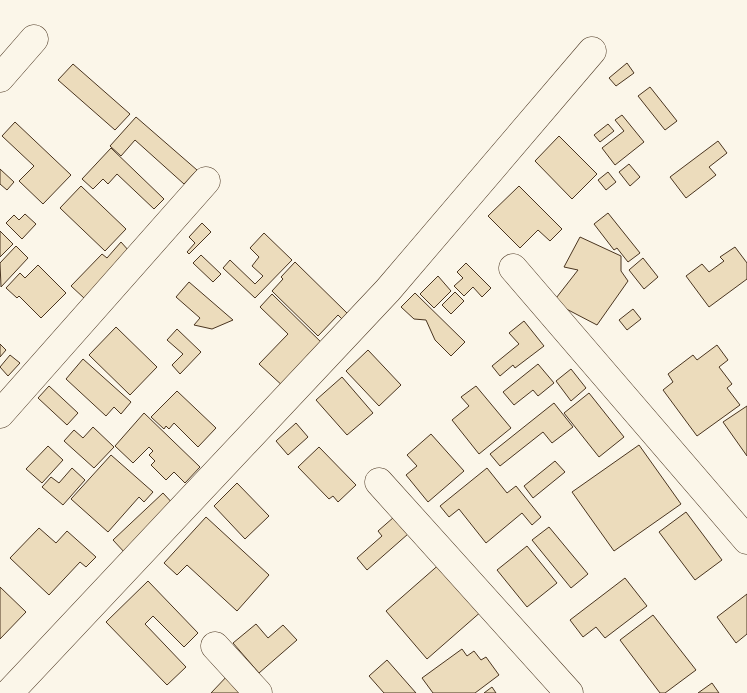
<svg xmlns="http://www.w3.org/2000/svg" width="747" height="693" font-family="'Alegreya Sans',sans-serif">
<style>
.building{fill:#ecdcbc;stroke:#4a3520}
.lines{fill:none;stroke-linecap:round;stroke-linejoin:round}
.minor-casing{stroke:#4a3520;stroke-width:29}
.minor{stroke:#fbf6e9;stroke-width:28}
</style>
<rect width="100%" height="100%" fill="#fbf6e9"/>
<!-- building -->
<g class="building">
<path d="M627,63L634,73L616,86L609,78Z"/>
<path d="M73,64L130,114L115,130L58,80Z"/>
<path d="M650,87L677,121L665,130L638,96Z"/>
<path d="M622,115L644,142L615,165L602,148L624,131L615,120Z"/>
<path d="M136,117L197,170L184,184L135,140L121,156L110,146Z"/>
<path d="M15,122L71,175L43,204L19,181L34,166L2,136Z"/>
<path d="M608,124L614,131L600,142L594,135Z"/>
<path d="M559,136L597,174L572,199L535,161Z"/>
<path d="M718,141L727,153L709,167L716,175L686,198L670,177Z"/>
<path d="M111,148L164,199L154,209L117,174L108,184L103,179L93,189L82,179Z"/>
<path d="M629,164L640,177L630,186L619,172Z"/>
<path d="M0,169L14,182L7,190L0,184Z"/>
<path d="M608,172L616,182L606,190L598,180Z"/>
<path d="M81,186L126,229L105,251L60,208Z"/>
<path d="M519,186L562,229L550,241L538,230L520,248L488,216Z"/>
<path d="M608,213L640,253L628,262L617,248L614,250L594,224Z"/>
<path d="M25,214L36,224L22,239L6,223L14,215L19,220Z"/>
<path d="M202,223L211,232L189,254L187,252L195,243L189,237Z"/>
<path d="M0,231L13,244L0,257Z"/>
<path d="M264,233L292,260L255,298L223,268L230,260L255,284L263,276L252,266L259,257L250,248Z"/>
<path d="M580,237L621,256V271L628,281L597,325L553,302L578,270L564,267Z"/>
<path d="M121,242L129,251L84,298L71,286L102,254L107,258Z"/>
<path d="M16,246L28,258L1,287L0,263Z"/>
<path d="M735,247L747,263V279L709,307L686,276L702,264L709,272L724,261L720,257Z"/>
<path d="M201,255L221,274L213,282L193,263Z"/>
<path d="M643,258L658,277L644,289L629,270Z"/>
<path d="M295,262L348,314L343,320L338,315L318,336L272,291L283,279L281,277Z"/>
<path d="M466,263L491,288L482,297L473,287L464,296L454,286L463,278L457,272Z"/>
<path d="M38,265L66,293L41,318L19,296L17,298L6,288L20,273L25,278Z"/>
<path d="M438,276L451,291L434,308L420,294Z"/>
<path d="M189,282L233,320L212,329L194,325L200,318L176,297Z"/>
<path d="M455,292L464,301L451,314L442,305Z"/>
<path d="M415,293L465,342L451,356L435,340L426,320L414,319L401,307Z"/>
<path d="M272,294L326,347L285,388L259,364L288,334L260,307Z"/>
<path d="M633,309L641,319L627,330L619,320Z"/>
<path d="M524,321L544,346L515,368L513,365L500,376L492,366L519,344L509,333Z"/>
<path d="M116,327L157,367L130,395L89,355Z"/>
<path d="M177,329L201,352L180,374L172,365L183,354L167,340Z"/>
<path d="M0,344L6,350L0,357Z"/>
<path d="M717,345L728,360L719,367L732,384L727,388L740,405L697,436L663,390L673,382L668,374L693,355L697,360Z"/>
<path d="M368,350L401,385L379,406L346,371Z"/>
<path d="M10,355L20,363L8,376L0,367Z"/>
<path d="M83,359L131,402L121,414L114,407L106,416L66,379Z"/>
<path d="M538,364L554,383L538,396L533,390L514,405L503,392Z"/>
<path d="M571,369L586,388L571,401L556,381Z"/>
<path d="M342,377L373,413L347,435L316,400Z"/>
<path d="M49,386L78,413L67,425L38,398Z"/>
<path d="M476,386L511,428L479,454L452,420L469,406L461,397Z"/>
<path d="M177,391L216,428L198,447L174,423L169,429L166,426L164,429L151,417Z"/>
<path d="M589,393L624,437L599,457L564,413Z"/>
<path d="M554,403L573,427L552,443L543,432L500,466L490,454Z"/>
<path d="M747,406V456L723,422Z"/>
<path d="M144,413L200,467L185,483L174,472L166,480L151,465L155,461L149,455L153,451L149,447L133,463L115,446Z"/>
<path d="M296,423L308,437L288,455L276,441Z"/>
<path d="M93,427L114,447L94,468L64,441L74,430L83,438Z"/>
<path d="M431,434L464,471L428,502L406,475L417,466L407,455Z"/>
<path d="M639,445L681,504L614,551L572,492Z"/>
<path d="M48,446L63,460L42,483L26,469Z"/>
<path d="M319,447L356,485L338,502L333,496L329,499L298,467Z"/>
<path d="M111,455L153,492L144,502L139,497L108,532L71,499Z"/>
<path d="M555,461L565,472L533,498L524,486Z"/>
<path d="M72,468L85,480L63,505L42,487L51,477L59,483Z"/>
<path d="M487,468L507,493L516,486L541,517L532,525L522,513L486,543L459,509L449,517L440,506Z"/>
<path d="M237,483L269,516L245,539L214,506Z"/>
<path d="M163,493L176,507L126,554L113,540Z"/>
<path d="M686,512L722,560L695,580L659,532Z"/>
<path d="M206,517L269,575L237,611L187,565L177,575L164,563Z"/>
<path d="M394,517L408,534L367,570L357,558L382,536L378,531Z"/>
<path d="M549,527L588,574L571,588L532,540Z"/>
<path d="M39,528L56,543L67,531L96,557L86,567L80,562L49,595L10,558Z"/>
<path d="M527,546L557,583L527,607L497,570Z"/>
<path d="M442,562L483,610L427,659L386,611Z"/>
<path d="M625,578L647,606L605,638L596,627L583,637L570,620Z"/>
<path d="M148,581L198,633L184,647L153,616L145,624L186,667L167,685L106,622Z"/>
<path d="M0,587L26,612L0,639Z"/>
<path d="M747,594V634L736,643L717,617Z"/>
<path d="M653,615L696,670L665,693H660L620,640Z"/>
<path d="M256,624L268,638L283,625L297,640L259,673L233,643Z"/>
<path d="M462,649L467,656L474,651L481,660L486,657L499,675L475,693H433L422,678Z"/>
<path d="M387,660L416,693H384L369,676Z"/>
<path d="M230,673L250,693H211Z"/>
<path d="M712,683L719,693H698Z"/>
<path d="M492,687L496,693H484Z"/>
</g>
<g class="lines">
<!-- minor casing -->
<g class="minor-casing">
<g id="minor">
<path d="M0,78L34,39"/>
<path d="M513,268L747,540"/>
<path d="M0,414L206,181"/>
<path d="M379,482L569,693"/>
<path d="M215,646L258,693"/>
<path d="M9,693L388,290L592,51"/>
</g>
</g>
<!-- minor -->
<use href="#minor" class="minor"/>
</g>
</svg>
